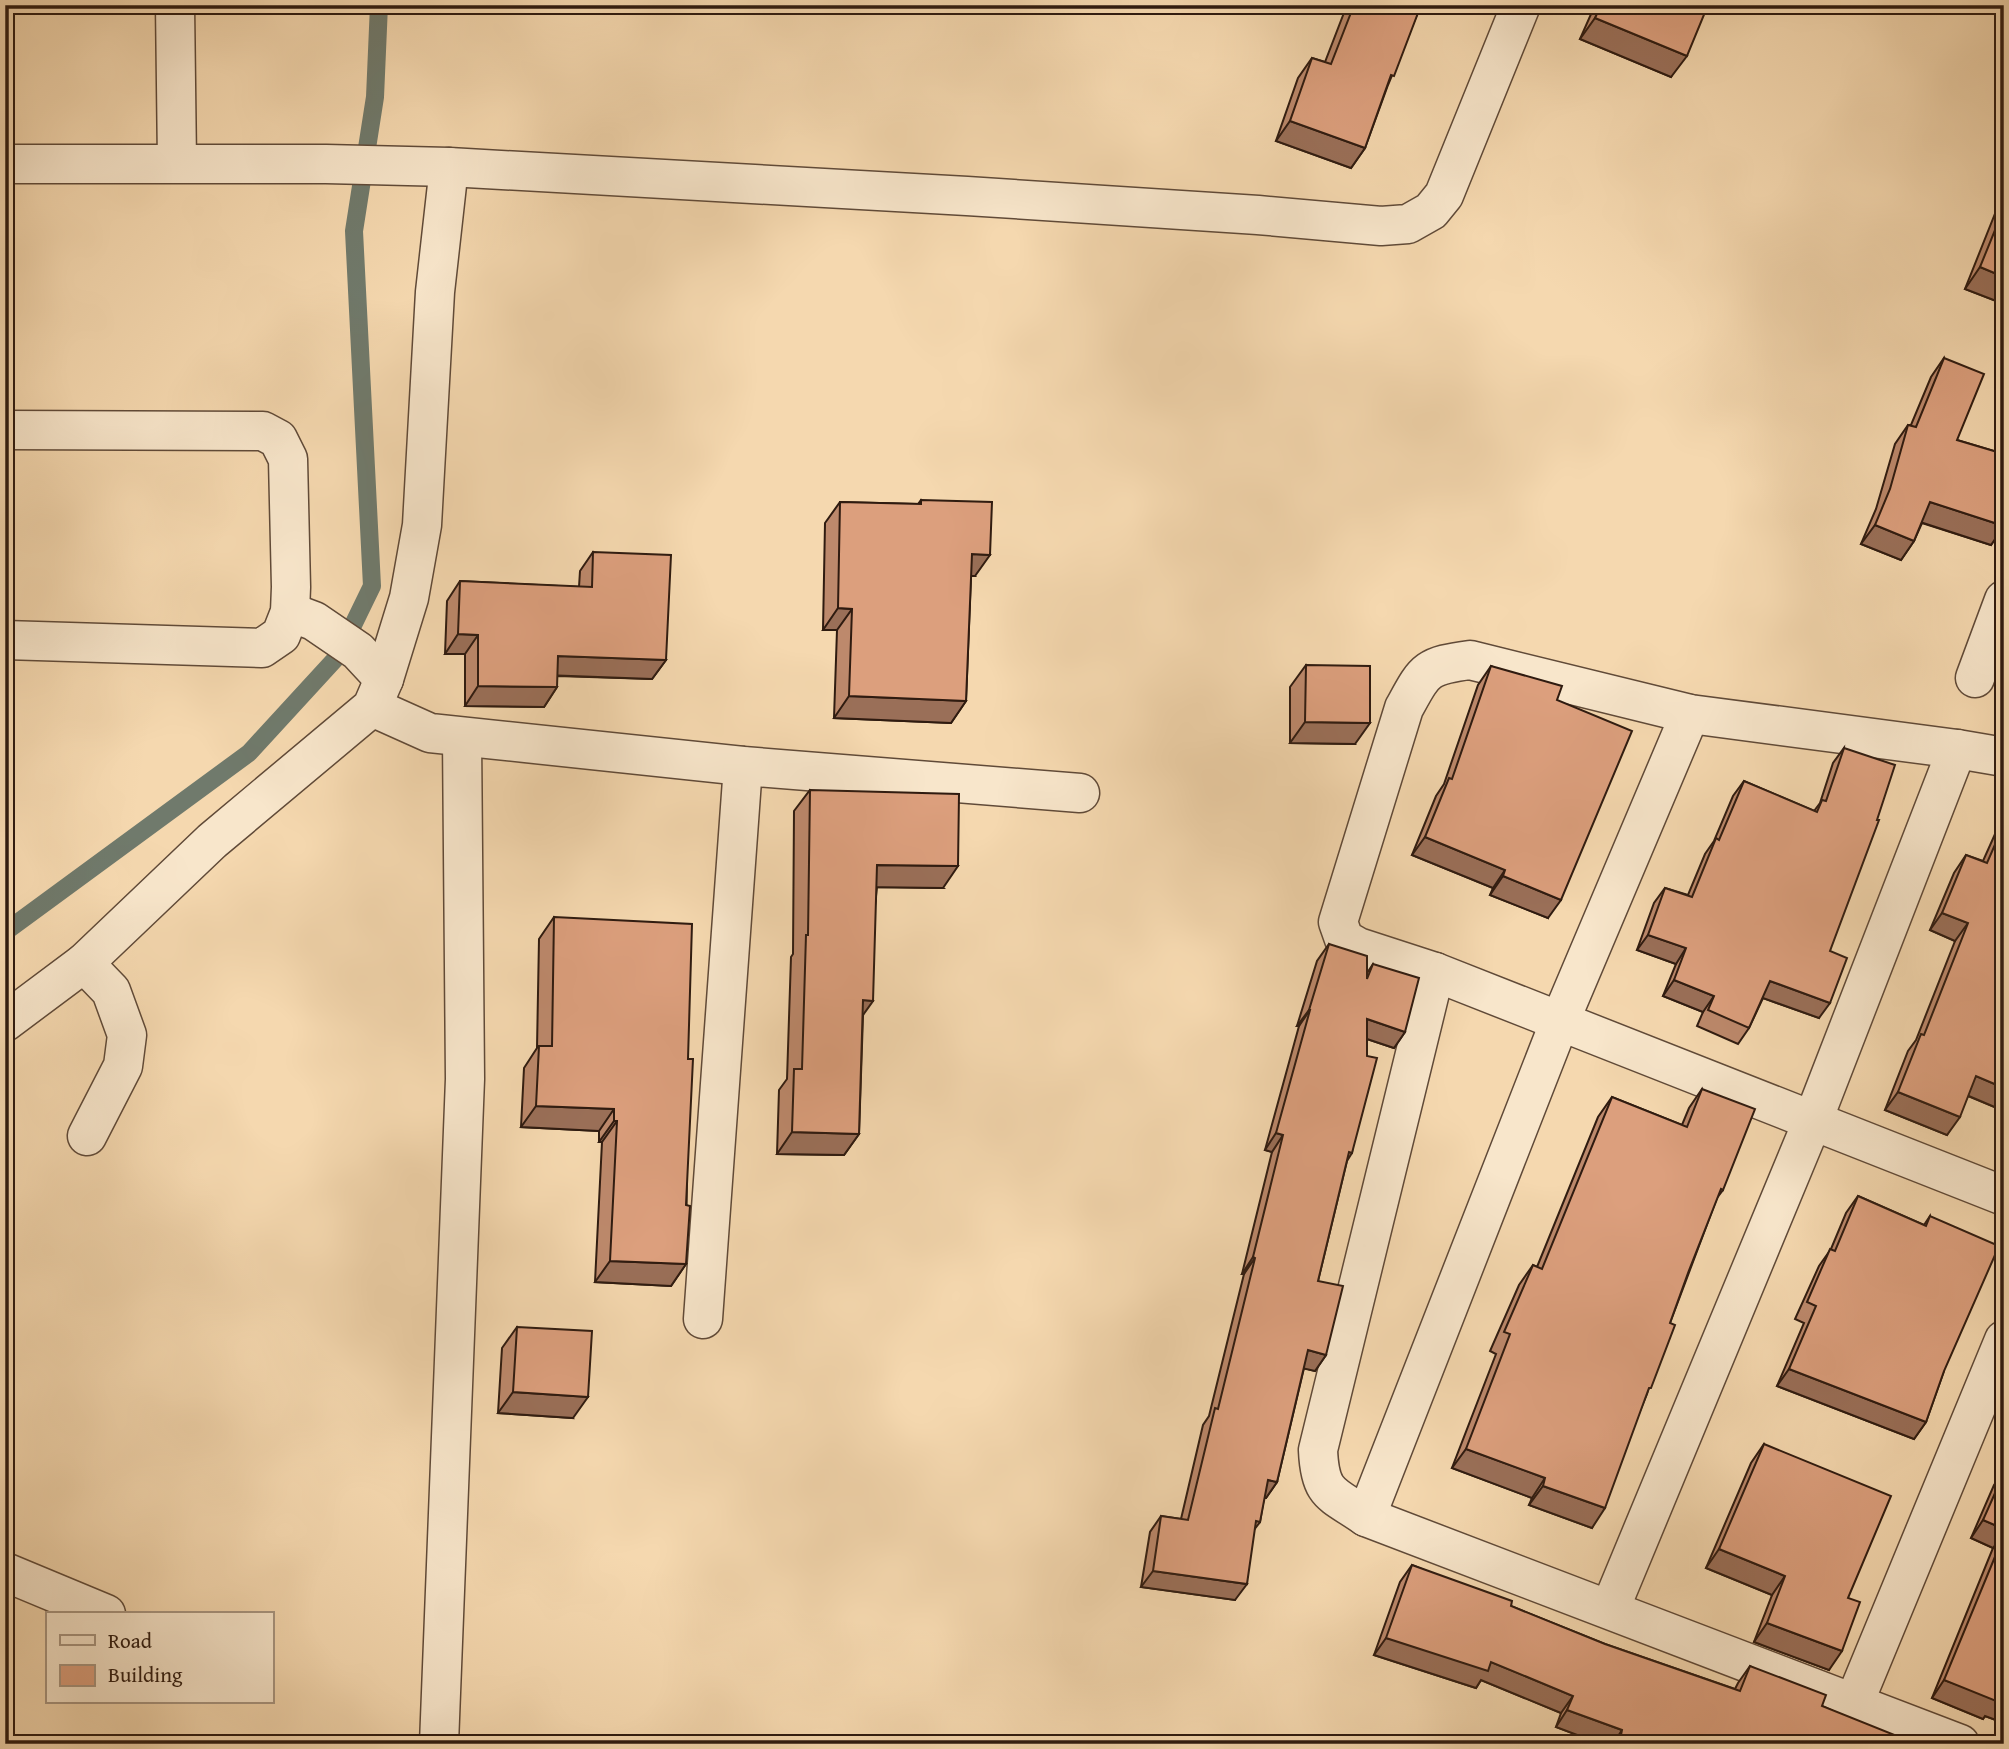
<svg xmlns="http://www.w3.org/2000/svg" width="2009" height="1749" font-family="'Gentium Book Plus',serif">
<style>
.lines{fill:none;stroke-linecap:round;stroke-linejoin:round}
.stream{stroke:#707a6c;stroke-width:18}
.minor-casing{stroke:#604a38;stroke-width:41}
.tertiary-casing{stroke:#604a38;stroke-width:41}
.minor{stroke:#f8e6cb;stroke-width:38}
.tertiary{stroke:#f8e6cb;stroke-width:38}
.wall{fill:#bd896c;stroke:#2f1b10;stroke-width:2}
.shaded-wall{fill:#9a6f58;stroke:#2f1b10;stroke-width:2}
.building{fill:#dc9f7d;stroke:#2f1b10;stroke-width:2}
</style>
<rect width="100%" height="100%" fill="#f5d8af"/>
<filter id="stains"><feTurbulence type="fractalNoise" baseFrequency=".00286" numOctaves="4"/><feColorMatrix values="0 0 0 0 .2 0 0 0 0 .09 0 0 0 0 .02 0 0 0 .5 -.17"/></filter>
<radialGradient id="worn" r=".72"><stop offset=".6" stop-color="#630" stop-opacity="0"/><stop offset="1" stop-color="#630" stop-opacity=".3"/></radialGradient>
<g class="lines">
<!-- stream -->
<path class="stream" d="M5,932L249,753L338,656L372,586L354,231L375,97L379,5"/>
<!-- minor casing -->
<g class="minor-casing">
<g id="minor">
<path d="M175,5L177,163"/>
<path d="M5,430L263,431L278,439L288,459L291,587L290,612L281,635L262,648L5,640"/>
<path d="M290,612L314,621L358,651L384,679"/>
<path d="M1975,678L2004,600"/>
<path d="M372,707L430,733L743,766L1080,793"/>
<path d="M2004,757L1957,749L1690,714L1470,660C1425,666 1425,670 1404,708L1338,922L1344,939L1358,947L1435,972L2004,1196"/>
<path d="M1435,972L1318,1450C1320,1496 1332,1493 1366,1517L1960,1744"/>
<path d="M5,1022L84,963"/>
<path d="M87,1136L123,1066L127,1035L111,991L84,963L212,841L372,707L384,679L409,598L422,525L435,292L449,167"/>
<path d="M703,1319L743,766"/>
<path d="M1366,1517L1560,1021L1690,714"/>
<path d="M5,1572L106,1614"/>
<path d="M1610,1609L1813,1120L1957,749"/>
<path d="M1854,1703L2004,1340"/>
<path d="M439,1744L465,1079L462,737"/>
</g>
</g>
<!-- tertiary casing -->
<g class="tertiary-casing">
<path id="tertiary" d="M5,164H326L449,167L967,196L1258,215L1381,226L1408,224L1431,211L1444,195L1521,5"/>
</g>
<!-- minor -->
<use href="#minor" class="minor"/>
<!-- tertiary -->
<use href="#tertiary" class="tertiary"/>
</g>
<!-- wall -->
<g class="wall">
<path d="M1347,5H1421L1388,85L1365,148L1351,168L1276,141L1298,78L1312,58L1325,62Z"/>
<path d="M1595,5H1708L1671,77L1580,39Z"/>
<path d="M2004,191V304L1965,289Z"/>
<path d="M1944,358L1957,440L2004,454V526L1991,545L1922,523L1914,541L1901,560L1861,544L1876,509L1895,444L1908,425H1911L1931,377Z"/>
<path d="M921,500L975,576H971L966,701L951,723L834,718L837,630H823L825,523L840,502L918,504Z"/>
<path d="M593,552L666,660L652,679L557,676V687L544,707L465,706V654H445L447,601L460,581L579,587L580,571Z"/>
<path d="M1306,665L1355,744L1290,743V687Z"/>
<path d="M1491,666L1557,700L1548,918L1490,895L1493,888L1412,855L1436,796L1444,784L1478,685Z"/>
<path d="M1844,748L1830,951L1819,1018L1763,998L1749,1028L1738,1044L1697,1026L1703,1012L1663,996L1676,964L1637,950L1654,903L1665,888L1688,895L1705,854L1714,841L1733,796L1744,781L1814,811L1820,803L1833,763Z"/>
<path d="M810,790L943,888L877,887L863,1016L859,1134L844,1155L777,1154L779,1090L787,1079L791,957L793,954L794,811Z"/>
<path d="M2004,814V1111L1968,1096L1947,1135L1885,1110L1908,1051L1916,1040L1955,941L1930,930L1954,873L1966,855L1983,861Z"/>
<path d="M554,917L688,1059L686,1264L671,1286L595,1282L602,1142H599V1131L521,1127L524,1068L537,1048L539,939Z"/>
<path d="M1329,944L1367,973L1373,964L1405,1032L1394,1048L1367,1039L1352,1153L1347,1161L1318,1281L1326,1355L1315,1371L1304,1368L1277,1482L1266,1498H1264L1260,1522L1254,1530L1235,1600L1141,1587L1150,1532L1161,1516L1181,1519L1203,1425L1209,1416L1244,1274H1242L1272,1152L1265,1150L1299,1026H1297L1317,961Z"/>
<path d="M1702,1089L1723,1190L1717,1198L1670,1323L1647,1394L1592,1528L1529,1505L1532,1498L1452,1468L1496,1354L1490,1351L1519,1285L1533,1265L1537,1267L1598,1117L1612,1097L1682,1125L1689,1108Z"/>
<path d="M1858,1196L1924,1225L1930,1216L1944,1371L1926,1422L1914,1439L1777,1386L1804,1323L1795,1319L1819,1266L1831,1249L1846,1213Z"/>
<path d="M517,1327L573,1418L498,1413L502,1348Z"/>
<path d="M1764,1444L1848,1598L1829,1670L1754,1642L1772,1595L1706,1568L1751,1463Z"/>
<path d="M2004,1471V1723L1985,1716L1983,1719L1932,1698L1993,1548L1971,1538L1994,1485Z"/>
<path d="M1412,1565L1511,1606L1605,1644L1735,1689L1738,1683L1750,1666L1822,1706L1905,1744H1601L1556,1727L1561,1713L1481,1680L1476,1688L1374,1655L1400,1582Z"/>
</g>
<!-- shaded-wall -->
<g class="shaded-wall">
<path d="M1595,18L1687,56L1671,77L1580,39Z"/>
<path d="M1290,121L1365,148L1351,168L1276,141Z"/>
<path d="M1980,267L2004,277V304L1965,289Z"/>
<path d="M1930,502L2004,526L1991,545L1917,521Z"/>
<path d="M1875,525L1914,541L1901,560L1861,544Z"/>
<path d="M972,554L990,555L975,576H957Z"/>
<path d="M838,608L852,609L837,630H823Z"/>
<path d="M458,634L478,635L465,654H445Z"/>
<path d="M558,656L666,660L652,679L544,675Z"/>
<path d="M478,686L557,687L544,707L465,706Z"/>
<path d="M849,696L966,701L951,723L834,718Z"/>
<path d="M1305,722L1370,723L1355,744L1290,743Z"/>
<path d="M1425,837L1505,870L1493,888L1412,855Z"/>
<path d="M877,865L958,866L943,888L862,887Z"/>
<path d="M1503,876L1561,900L1548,918L1490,895Z"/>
<path d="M1942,913L1968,923L1955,941L1930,930Z"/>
<path d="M1648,935L1686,948L1676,964L1637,950Z"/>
<path d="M1674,980L1714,996L1703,1012L1663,996Z"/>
<path d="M1770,981L1830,1003L1819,1018L1760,997Z"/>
<path d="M863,1000L873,1001L858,1022Z"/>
<path d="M1309,1010H1310L1299,1026H1297Z"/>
<path d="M1367,1019L1405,1032L1394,1048L1355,1035Z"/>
<path d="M1976,1076L2004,1088V1111L1964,1094Z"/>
<path d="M1898,1092L1960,1117L1947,1135L1885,1110Z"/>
<path d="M536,1106L614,1109L599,1131L521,1127Z"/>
<path d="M614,1121H617L602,1142H599Z"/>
<path d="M792,1132L859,1134L844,1155L777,1154Z"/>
<path d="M1276,1133L1283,1135L1272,1152L1265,1150Z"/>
<path d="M1253,1257L1255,1258L1244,1274H1242Z"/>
<path d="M610,1261L686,1264L671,1286L595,1282Z"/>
<path d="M1308,1350L1326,1355L1315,1371L1297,1367Z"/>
<path d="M1789,1369L1926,1422L1914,1439L1777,1386Z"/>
<path d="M513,1392L588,1397L573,1418L498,1413Z"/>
<path d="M1466,1449L1545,1478L1532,1498L1452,1468Z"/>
<path d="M1268,1480L1277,1482L1266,1498L1256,1496Z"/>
<path d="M1543,1486L1605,1508L1592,1528L1529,1505Z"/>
<path d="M1983,1520L2004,1529V1533L1993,1548L1971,1538Z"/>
<path d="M1719,1549L1785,1576L1772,1595L1706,1568Z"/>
<path d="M1153,1571L1247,1584L1235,1600L1141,1587Z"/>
<path d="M1767,1623L1842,1651L1829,1670L1754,1642Z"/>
<path d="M1386,1638L1491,1662L1573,1696L1561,1713L1481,1680L1476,1688L1374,1655Z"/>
<path d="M1944,1680L2004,1701V1723L1985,1716L1983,1719L1932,1698Z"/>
<path d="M1567,1710L1622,1730L1613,1744H1601L1556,1727Z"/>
<path d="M1621,1735L1646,1744H1614Z"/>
</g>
<!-- building -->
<g class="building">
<path d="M1354,5H1421L1394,76L1391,75L1365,148L1290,121L1312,58L1331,64Z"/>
<path d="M1601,5H1708L1687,56L1595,18Z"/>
<path d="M2004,208V277L1980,267Z"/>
<path d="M1944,358L1984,374L1957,440L2004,454V526L1930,502L1914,541L1875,525L1890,489L1908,425L1916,427Z"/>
<path d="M921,500L992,502L990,555L972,554L966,701L849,696L852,609L838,608L840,502L921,504Z"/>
<path d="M593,552L671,555L666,660L558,656L557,687L478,686V635L458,634L460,581L592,587Z"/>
<path d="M1306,665L1370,666V723L1305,722Z"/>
<path d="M1491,666L1562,686L1557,700L1632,731L1561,900L1503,876L1505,870L1425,837L1449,778L1452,779Z"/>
<path d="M1844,748L1895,765L1877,820H1879L1830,951L1847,958L1830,1003L1770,981L1749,1028L1708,1010L1714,996L1674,980L1686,948L1648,935L1665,888L1692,897L1716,838L1719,840L1744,781L1817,812L1822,800L1826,801Z"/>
<path d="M810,790L959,794L958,866L877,865L873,1001L863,1000L859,1134L792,1132L794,1069H802L806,935H808Z"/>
<path d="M2004,824V1088L1976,1076L1960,1117L1898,1092L1921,1034L1924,1035L1968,923L1942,913L1966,855L1987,863Z"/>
<path d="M554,917L692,924L688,1059H693L686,1205L690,1206L686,1264L610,1261L617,1121H614V1109L536,1106L539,1046H552Z"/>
<path d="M1329,944L1367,956V979L1373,964L1419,978L1405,1032L1367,1019V1056L1377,1058L1352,1153L1349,1152L1318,1281L1343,1286L1326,1355L1308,1350L1277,1482L1268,1480L1260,1522L1256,1521L1247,1584L1153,1571L1161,1516L1188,1520L1215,1408L1218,1409L1255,1258L1253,1257L1283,1135L1276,1133L1310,1010H1309Z"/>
<path d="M1702,1089L1755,1109L1723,1190L1721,1189L1688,1273L1670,1323L1675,1325L1651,1388H1649L1605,1508L1543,1486L1545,1478L1466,1449L1510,1334L1504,1332L1533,1265L1542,1269L1612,1097L1687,1127Z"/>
<path d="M1858,1196L1926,1226L1930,1216L1999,1246L1944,1371L1926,1422L1789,1369L1816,1306L1807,1302L1830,1249L1835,1251Z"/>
<path d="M517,1327L592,1331L588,1397L513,1392Z"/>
<path d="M1764,1444L1891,1496L1848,1598L1860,1602L1842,1651L1767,1623L1785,1576L1719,1549Z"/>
<path d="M2004,1473V1529L1983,1520Z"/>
<path d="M2004,1535V1701L1997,1698L1996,1701L1944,1680Z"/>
<path d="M1412,1565L1512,1601L1511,1606L1605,1644L1740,1691L1750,1666L1826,1695L1822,1706L1907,1740L1905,1744H1646L1621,1735L1622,1730L1567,1710L1573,1696L1491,1662L1488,1671L1386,1638Z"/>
</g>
<!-- margin -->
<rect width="2009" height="1749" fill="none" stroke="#f5d8af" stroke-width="28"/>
<rect x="7" y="7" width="1995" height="1735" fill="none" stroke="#2f1b10" stroke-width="3.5"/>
<rect x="14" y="14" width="1981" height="1721" fill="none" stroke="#2f1b10" stroke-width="2"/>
<!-- legend -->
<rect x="46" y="1612" width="228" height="91" fill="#f8e6cb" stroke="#a89580" stroke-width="2"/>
<rect x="60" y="1635" width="35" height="10" fill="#f8e6cb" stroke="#a89580" stroke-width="2"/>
<text x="108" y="1648" font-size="21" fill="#2f1b10">Road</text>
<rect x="60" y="1665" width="35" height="21" fill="#dc9f7d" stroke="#a89580" stroke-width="2"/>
<text x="108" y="1682" font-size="21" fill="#2f1b10">Building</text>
<rect width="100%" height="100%" filter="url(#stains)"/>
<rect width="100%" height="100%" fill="url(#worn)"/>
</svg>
